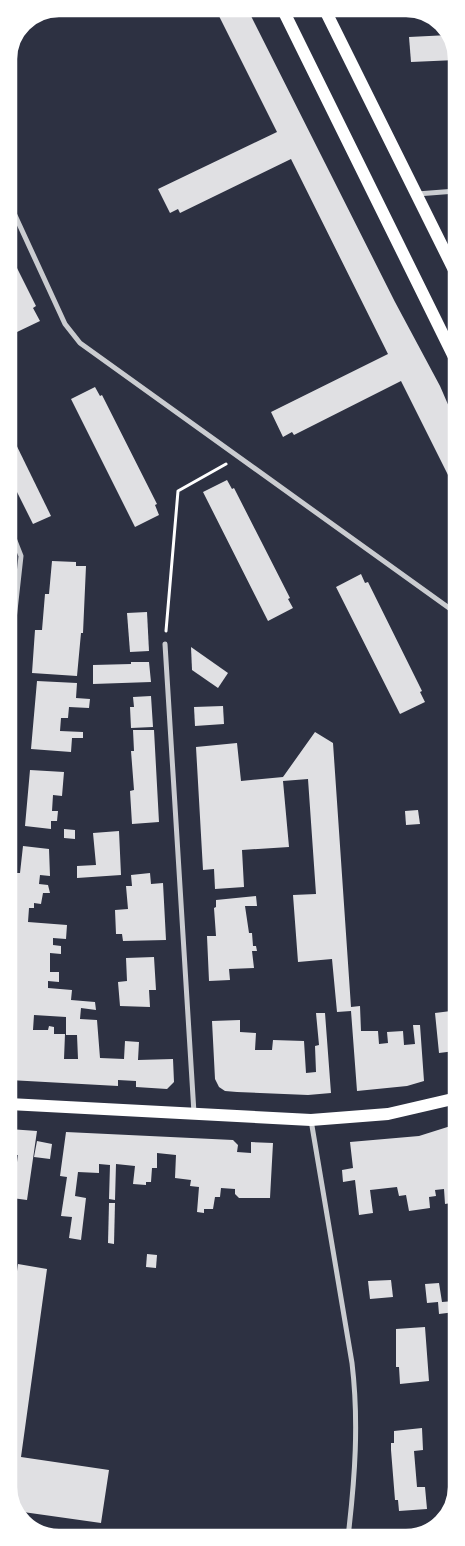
<svg xmlns="http://www.w3.org/2000/svg" width="465" height="1546" font-family="'Open Sans',sans-serif">
<style>
.building{fill:#e0e0e3;fill-rule:evenodd}
.lines{fill:none;stroke-linecap:round;stroke-linejoin:round}
.path{stroke:#fff;stroke-width:3}
.minor{stroke:#caccd0;stroke-width:5}
.primary{stroke:#fff;stroke-width:12}
.rim{fill:none;stroke:#fff;stroke-width:2.5}
</style>
<rect width="100%" height="100%" fill="#2d3142"/>
<!-- building -->
<g class="building">
<path d="M215,8H247L395,302L440,386L456,423V491L401,381L294,435L292,432L283,437L271,412L388,354L291,159L180,213L178,209L170,213L158,189L277,132Z"/>
<path d="M449,35L456,46V60L411,62L409,37Z"/>
<path d="M8,250L36,306L33,308L40,321L17,332L8,314Z"/>
<path d="M95,387L100,396L102,395L157,504L155,505L159,515L135,527L71,399Z"/>
<path d="M8,428L51,516L33,524L8,474Z"/>
<path d="M227,480L232,489L234,488L290,598L288,599L293,608L268,621L203,492Z"/>
<path d="M52,561L76,562V566H86L83,633H81L77,676L32,673L35,630H42L45,594H49Z"/>
<path d="M361,574L365,583L368,582L422,691L420,692L425,702L400,714L336,587Z"/>
<path d="M147,612L149,651L130,652L127,613Z"/>
<path d="M191,647L228,673L218,688L192,670Z"/>
<path d="M131,662H149L151,682L93,684V665L131,664Z"/>
<path d="M37,681L77,683L76,698L90,699L89,708L69,707L68,718H61L60,731L83,732V738H72L71,752L31,749Z"/>
<path d="M151,696L153,727L131,728L130,707H134L133,697Z"/>
<path d="M223,706L224,724L195,726L194,707Z"/>
<path d="M133,730H154L159,822L132,824L130,791L134,790L131,751H134Z"/>
<path d="M315,732L333,743L351,1007L360,1006L361,1031H378L379,1044L388,1043L387,1032L403,1031L404,1045L415,1044L413,1025H420L424,1081L407,1086L357,1091L351,1011L337,1012L332,959L298,962L293,895L316,894L308,779L283,781L289,847L242,850L244,887L215,889L214,869L203,870L196,747L237,743L241,781L283,777Z"/>
<path d="M30,770L64,772L62,796L53,795L52,811H58L57,821H51V829L25,826Z"/>
<path d="M418,810L420,824L406,825L405,811Z"/>
<path d="M64,829L75,830V839L64,838Z"/>
<path d="M119,831L121,875L77,878V866L96,865L93,833Z"/>
<path d="M23,846L49,849L50,876L40,875L39,884L48,885L50,893H43L41,904L34,903V908H29L28,922L67,925L66,939L53,938V945L61,946V954L50,953V972H59V982L48,981V988L72,990L71,1000L95,1002L96,1010L81,1008L80,1019L97,1020L100,1058L124,1059L125,1041L139,1042L138,1060L173,1059L174,1082L167,1089L136,1087V1081L118,1080V1086L9,1080V925L14,873H20ZM34,1015L66,1017V1035H77L78,1059H64L65,1034H54V1027L49,1026L48,1030H33Z"/>
<path d="M150,873L151,884L163,883L166,940L123,941L122,934H116L115,910L128,909L126,886H132L131,875Z"/>
<path d="M256,896L257,906H245L249,933H252L253,946H256L257,951H252L254,968L229,969L230,980L209,981L207,936H216L214,908L216,907V900Z"/>
<path d="M154,957L156,990H149L150,1007L120,1006L118,982L127,981L126,958Z"/>
<path d="M451,1005H457V1036H454L455,1051L439,1053L435,1013L451,1011Z"/>
<path d="M316,1013H325L331,1093L308,1095L237,1092L225,1091L219,1087L215,1079L212,1021L240,1020V1032L256,1033L255,1050H272L273,1040L304,1041L306,1073L316,1072L315,1046L319,1045Z"/>
<path d="M457,1124V1202L445,1204L444,1189L435,1190L436,1196L429,1197L430,1208L409,1211L406,1195L399,1196L397,1187L370,1190L373,1213L359,1215L355,1180L343,1182L342,1170L353,1168L350,1142L419,1136Z"/>
<path d="M9,1129L37,1131L27,1200L12,1198L18,1155H9Z"/>
<path d="M66,1132L233,1140L238,1145L237,1152L251,1153V1142L273,1143L270,1198H239L235,1194V1189L221,1188L220,1197H215L213,1209H204V1213L197,1212L199,1187L190,1186L191,1180L175,1178L176,1155L157,1153V1168H152L151,1182H146V1185L133,1184L135,1166L116,1164L115,1200L109,1199L110,1165L99,1164V1173L78,1172L75,1196L86,1198L81,1240L69,1238L72,1217L61,1216L67,1177L60,1176Z"/>
<path d="M37,1141L52,1144L50,1159L34,1157Z"/>
<path d="M109,1203H115L114,1244L108,1243Z"/>
<path d="M457,1236V1295L456,1296L449,1237Z"/>
<path d="M147,1254L157,1255L156,1268L146,1267Z"/>
<path d="M18,1264L47,1269L21,1457L109,1470L101,1523L16,1511L9,1500V1329Z"/>
<path d="M391,1280L393,1297L370,1299L368,1281Z"/>
<path d="M439,1283L442,1302L454,1301L455,1312L439,1314L438,1302L427,1303L425,1284Z"/>
<path d="M425,1327L429,1381L400,1384L399,1367H396V1329Z"/>
<path d="M422,1428L423,1450L414,1451L417,1487H425L427,1509L399,1511L398,1500H395L391,1450V1443H394V1431Z"/>
</g>
<g class="lines">
<!-- path -->
<path class="path" d="M166,631L178,491L226,464"/>
<!-- minor -->
<g class="minor">
<path d="M417,194L456,191"/>
<path d="M8,200L65,324L80,343L456,613"/>
<path d="M8,523L21,556L8,674"/>
<path d="M165,644L194,1113"/>
<path d="M311,1120L352,1363C359,1422 355,1478 348,1537"/>
</g>
<!-- primary -->
<g class="primary">
<path d="M282,8L456,361"/>
<path d="M324,8L456,274"/>
<path d="M9,1104L311,1120L388,1114L457,1098"/>
</g>
</g>
<!-- crop -->
<path d="M0 0H465V1546H0ZM59 16H406A43 43 0 0 1 449 59V1487A43 43 0 0 1 406 1530H59A43 43 0 0 1 16 1487V59A43 43 0 0 1 59 16Z" fill="#fff" fill-rule="evenodd"/>
<path class="rim" d="M59 16H406A43 43 0 0 1 449 59V1487A43 43 0 0 1 406 1530H59A43 43 0 0 1 16 1487V59A43 43 0 0 1 59 16Z"/>
</svg>
